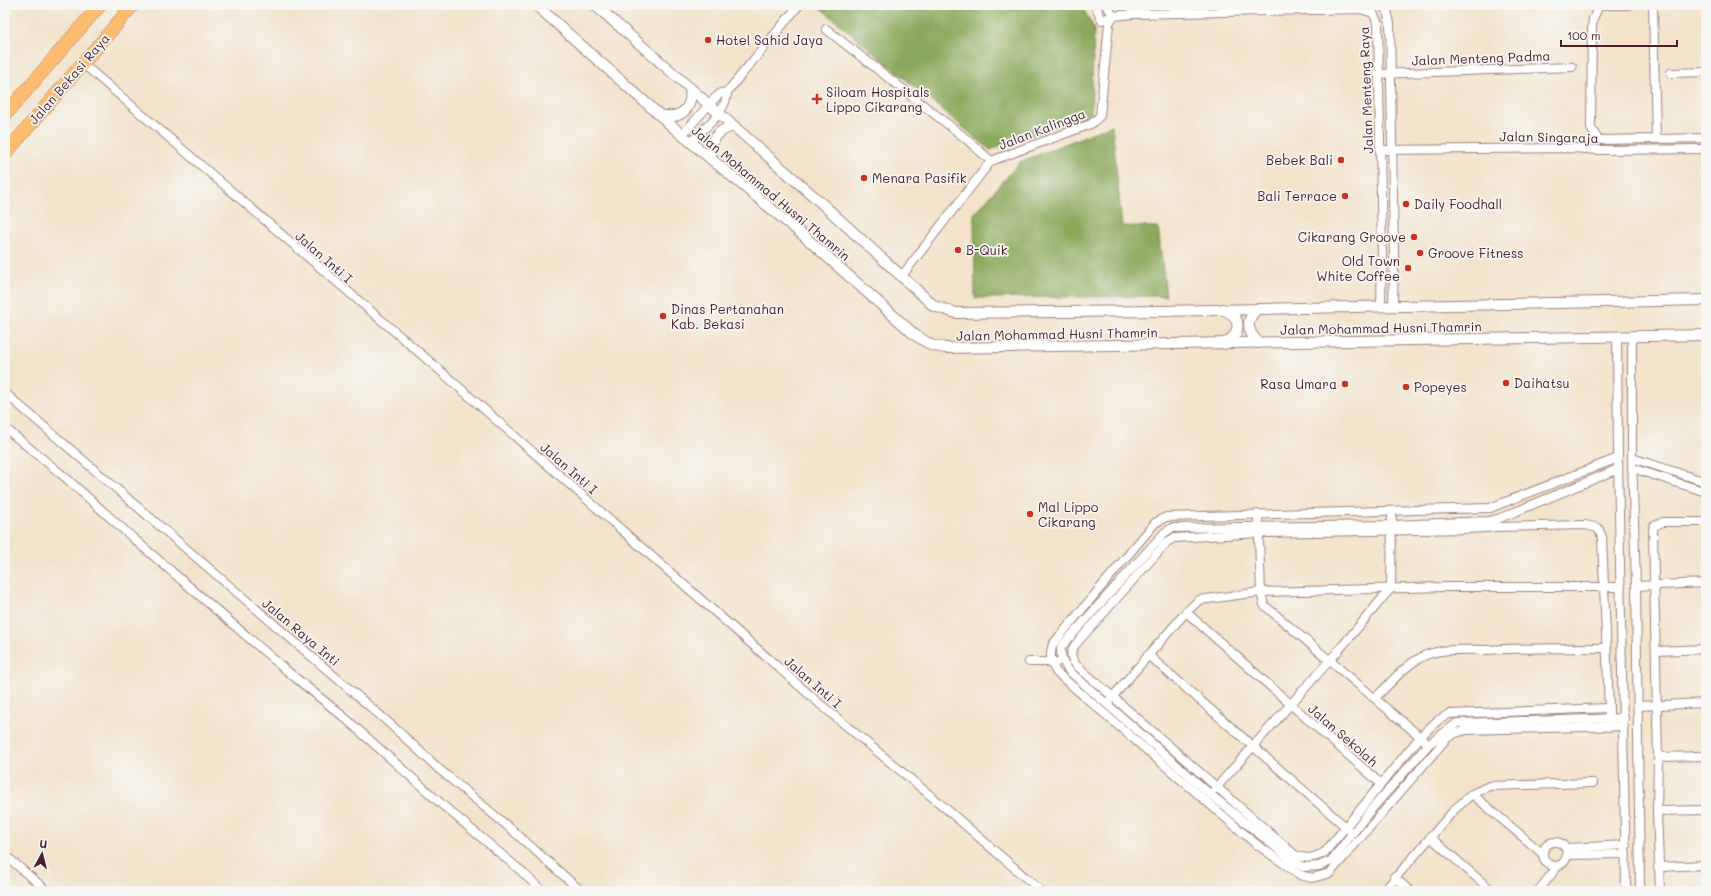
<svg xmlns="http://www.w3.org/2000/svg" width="1711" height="896" font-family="Mali,sans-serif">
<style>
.forest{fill:#8ba95c;stroke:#6a6444}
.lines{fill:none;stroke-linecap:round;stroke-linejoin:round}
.minor-casing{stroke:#9e817b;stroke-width:10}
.tertiary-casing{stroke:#9e817b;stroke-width:12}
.primary-casing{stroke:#9e817b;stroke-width:14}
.minor{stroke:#fff;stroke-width:8}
.tertiary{stroke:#fff;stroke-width:10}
.primary{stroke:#febc70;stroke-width:13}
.poi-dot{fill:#c8321e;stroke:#f6f6f2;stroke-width:1.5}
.labels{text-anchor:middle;stroke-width:3.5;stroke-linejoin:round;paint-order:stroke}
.poi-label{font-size:13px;fill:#4a1f2b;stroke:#f6f6f2;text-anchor:start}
.street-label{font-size:13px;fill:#4a1f2b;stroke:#f6f6f2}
</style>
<rect width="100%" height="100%" fill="#f6f6f2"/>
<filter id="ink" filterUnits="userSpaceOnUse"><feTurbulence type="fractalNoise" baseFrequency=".025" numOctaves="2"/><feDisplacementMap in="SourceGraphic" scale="8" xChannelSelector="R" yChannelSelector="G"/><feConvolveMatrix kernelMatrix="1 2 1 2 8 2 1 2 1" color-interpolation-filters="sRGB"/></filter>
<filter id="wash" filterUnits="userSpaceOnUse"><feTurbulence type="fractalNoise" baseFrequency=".012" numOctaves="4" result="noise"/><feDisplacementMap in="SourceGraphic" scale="16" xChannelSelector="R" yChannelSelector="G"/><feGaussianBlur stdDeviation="0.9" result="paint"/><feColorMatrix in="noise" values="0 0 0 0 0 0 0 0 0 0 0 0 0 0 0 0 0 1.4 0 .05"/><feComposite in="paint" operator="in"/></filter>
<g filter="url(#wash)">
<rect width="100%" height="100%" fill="#f3e3cb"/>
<!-- forest -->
<g class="forest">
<path d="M817,5H1081L1094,28L1091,115L990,150Z"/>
<path d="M1112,125L1122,226L1158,227L1166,296L975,298L974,214L1020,162Z"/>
</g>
</g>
<g filter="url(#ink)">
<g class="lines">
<!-- minor casing -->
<g class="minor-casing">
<g id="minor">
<path d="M1095,5L1102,20"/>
<path d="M1381,5L1387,11L1390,23L1394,255L1393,307"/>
<path d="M1598,5H1629"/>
<path d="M1599,5L1593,19L1592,28L1591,128L1598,140L1656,139L1653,5"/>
<path d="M1102,20L1113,16L1134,14L1361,9L1373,13L1378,23L1382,255L1381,307"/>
<path d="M826,29L964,137L991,161"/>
<path d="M82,63L436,367L820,704L943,806L1041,891"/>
<path d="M1671,73L1706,72"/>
<path d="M1378,74L1572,67"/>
<path d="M682,135L715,98L721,93L727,92L799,5"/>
<path d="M1656,139L1706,138"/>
<path d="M691,142C704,128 727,112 727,92"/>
<path d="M1380,150L1573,148L1598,150L1706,149"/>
<path d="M991,161L1091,124L1100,116L1109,24L1113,16L1107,5"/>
<path d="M901,277L991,161"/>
<path d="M1617,337L1618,458L1626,886L1628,891"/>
<path d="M1632,337V458L1636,586L1640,886L1642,891"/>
<path d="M5,393L389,723L440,770L511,829L581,891"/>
<path d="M5,428L66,478L134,539L286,670L345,718L446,808L520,870L542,891"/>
<path d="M1618,458L1490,508L1166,517L1155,523L1053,644C1049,655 1051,662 1056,672L1256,844L1300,875L1312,878L1330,873L1447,738L1456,733L1466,730L1624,726"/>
<path d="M1632,458L1706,482"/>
<path d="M1632,468L1706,492"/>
<path d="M1618,469L1498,519L1488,521L1393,525L1172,528L1164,533L1061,647C1060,658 1064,663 1069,671L1210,794L1294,862L1303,867L1319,866L1331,861L1369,812L1429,744L1457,723L1624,718"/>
<path d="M1258,514L1261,592L1264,605L1424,740"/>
<path d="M1636,586L1706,583"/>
<path d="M1186,612L1380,783"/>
<path d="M1656,651L1706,649"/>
<path d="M1148,655L1348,829"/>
<path d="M1029,662H1057"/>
<path d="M1375,698C1389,685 1403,667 1420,658C1439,647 1466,650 1486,650C1526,648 1566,648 1606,648"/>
<path d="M1109,701L1186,612L1199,600L1261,592L1444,587H1621"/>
<path d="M1638,706L1706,703"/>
<path d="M1609,708L1449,714L1437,721L1420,737L1325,852C1315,858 1306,860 1295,855L1076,665C1070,657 1070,653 1075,645L1167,542L1174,538L1259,533L1468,529L1498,527L1585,525L1598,528L1602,537L1609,708V727"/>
<path d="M1658,757L1706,756"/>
<path d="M1215,789L1339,650L1391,588L1392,511"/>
<path d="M1472,794L1543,854"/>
<path d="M1657,811L1706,810"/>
<path d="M1430,837L1492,891"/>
<circle cx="1555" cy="854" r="12"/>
<path d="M1567,848L1626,845"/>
<path d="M5,855L47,891"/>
<path d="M1568,855L1626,854"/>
<path d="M1658,867L1706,865"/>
<path d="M1394,877L1410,891"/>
<path d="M1384,891L1455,809L1472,794L1489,786L1593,783"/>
<path d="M1538,891L1558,866"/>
<path d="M1660,891L1657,811L1658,757L1653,530L1654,526L1663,522H1706"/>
</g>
</g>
<!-- tertiary casing -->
<g class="tertiary-casing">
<g id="tertiary">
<path d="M536,5L682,135L804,236L915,335L931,345L945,348L1706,335"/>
<path d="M595,5L818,200L934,306L956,313L1159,311L1706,300"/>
<path d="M660,115C681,120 693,109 690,88"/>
<path d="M712,160C708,143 716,130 734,126"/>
<path d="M1222,309C1243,317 1242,333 1224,344"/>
<path d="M1257,309C1245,320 1247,332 1259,343"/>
</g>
</g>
<!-- primary casing -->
<g class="primary-casing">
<g id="primary">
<path d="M5,115L100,5"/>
<path d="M5,154L133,5"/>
</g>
</g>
<!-- minor -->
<use href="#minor" class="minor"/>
<!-- tertiary -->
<use href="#tertiary" class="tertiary"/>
<!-- primary -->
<use href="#primary" class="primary"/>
</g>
</g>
<!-- markers -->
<g class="poi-dot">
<circle cx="708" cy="40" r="4"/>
<path d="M815 93h4v4h4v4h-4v4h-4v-4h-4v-4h4z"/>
<circle cx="1341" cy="160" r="4"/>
<circle cx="864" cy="178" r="4"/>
<circle cx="1345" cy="196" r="4"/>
<circle cx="1406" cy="204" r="4"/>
<circle cx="1414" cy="237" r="4"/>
<circle cx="958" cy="250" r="4"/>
<circle cx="1420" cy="253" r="4"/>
<circle cx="1408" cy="268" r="4"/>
<circle cx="663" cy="316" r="4"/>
<circle cx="1506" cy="383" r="4"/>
<circle cx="1345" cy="384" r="4"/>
<circle cx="1406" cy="387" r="4"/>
<circle cx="1030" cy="514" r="4"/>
</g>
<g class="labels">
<!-- poi labels -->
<g class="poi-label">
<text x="716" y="45">Hotel Sahid Jaya</text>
<text x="826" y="97">Siloam Hospitals<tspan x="826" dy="15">Lippo Cikarang</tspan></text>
<text x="1333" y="165" text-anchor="end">Bebek Bali</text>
<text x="872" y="183">Menara Pasifik</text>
<text x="1337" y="201" text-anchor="end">Bali Terrace</text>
<text x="1414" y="209">Daily Foodhall</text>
<text x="1406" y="242" text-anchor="end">Cikarang Groove</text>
<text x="966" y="255">B-Quik</text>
<text x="1428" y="258">Groove Fitness</text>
<text x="1400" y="266" text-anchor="end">Old Town<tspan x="1400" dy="15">White Coffee</tspan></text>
<text x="671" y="314">Dinas Pertanahan<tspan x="671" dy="15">Kab. Bekasi</tspan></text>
<text x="1514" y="388">Daihatsu</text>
<text x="1337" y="389" text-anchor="end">Rasa Umara</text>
<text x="1414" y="392">Popeyes</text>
<text x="1038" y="512">Mal Lippo<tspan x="1038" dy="15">Cikarang</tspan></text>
</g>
<!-- street labels -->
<g class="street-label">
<text transform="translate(1481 58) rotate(-2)" y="5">Jalan Menteng Padma</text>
<text transform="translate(69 79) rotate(-49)" y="5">Jalan Bekasi Raya</text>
<text transform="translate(1366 90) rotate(-92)" y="5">Jalan Menteng Raya</text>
<text transform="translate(1042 129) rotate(-21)" y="5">Jalan Kalingga</text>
<text transform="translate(1549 137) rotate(1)" y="5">Jalan Singaraja</text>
<text transform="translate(771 193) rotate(40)" y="5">Jalan Mohammad Husni Thamrin</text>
<text transform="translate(324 257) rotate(41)" y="5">Jalan Inti I</text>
<text transform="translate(1381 328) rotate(-1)" y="5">Jalan Mohammad Husni Thamrin</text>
<text transform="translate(1057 334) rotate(-1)" y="5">Jalan Mohammad Husni Thamrin</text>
<text transform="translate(569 468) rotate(41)" y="5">Jalan Inti I</text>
<text transform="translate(301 632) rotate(40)" y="5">Jalan Raya Inti</text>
<text transform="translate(813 682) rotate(41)" y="5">Jalan Inti I</text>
<text transform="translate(1343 735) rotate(41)" y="5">Jalan Sekolah</text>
</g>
</g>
<!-- margin -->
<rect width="1711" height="896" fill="none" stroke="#f6f6f2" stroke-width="20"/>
<!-- north arrow -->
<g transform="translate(42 854) rotate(7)" stroke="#f6f6f2" stroke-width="3" paint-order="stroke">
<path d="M0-3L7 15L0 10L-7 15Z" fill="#4a1f2b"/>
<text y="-6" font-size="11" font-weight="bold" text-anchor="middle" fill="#4a1f2b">U</text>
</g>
<!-- scale -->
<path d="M1561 40v6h116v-6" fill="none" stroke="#4a1f2b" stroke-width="2"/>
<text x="1567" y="40" font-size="12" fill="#4a1f2b" stroke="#f6f6f2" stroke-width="3" paint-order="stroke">100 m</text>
</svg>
